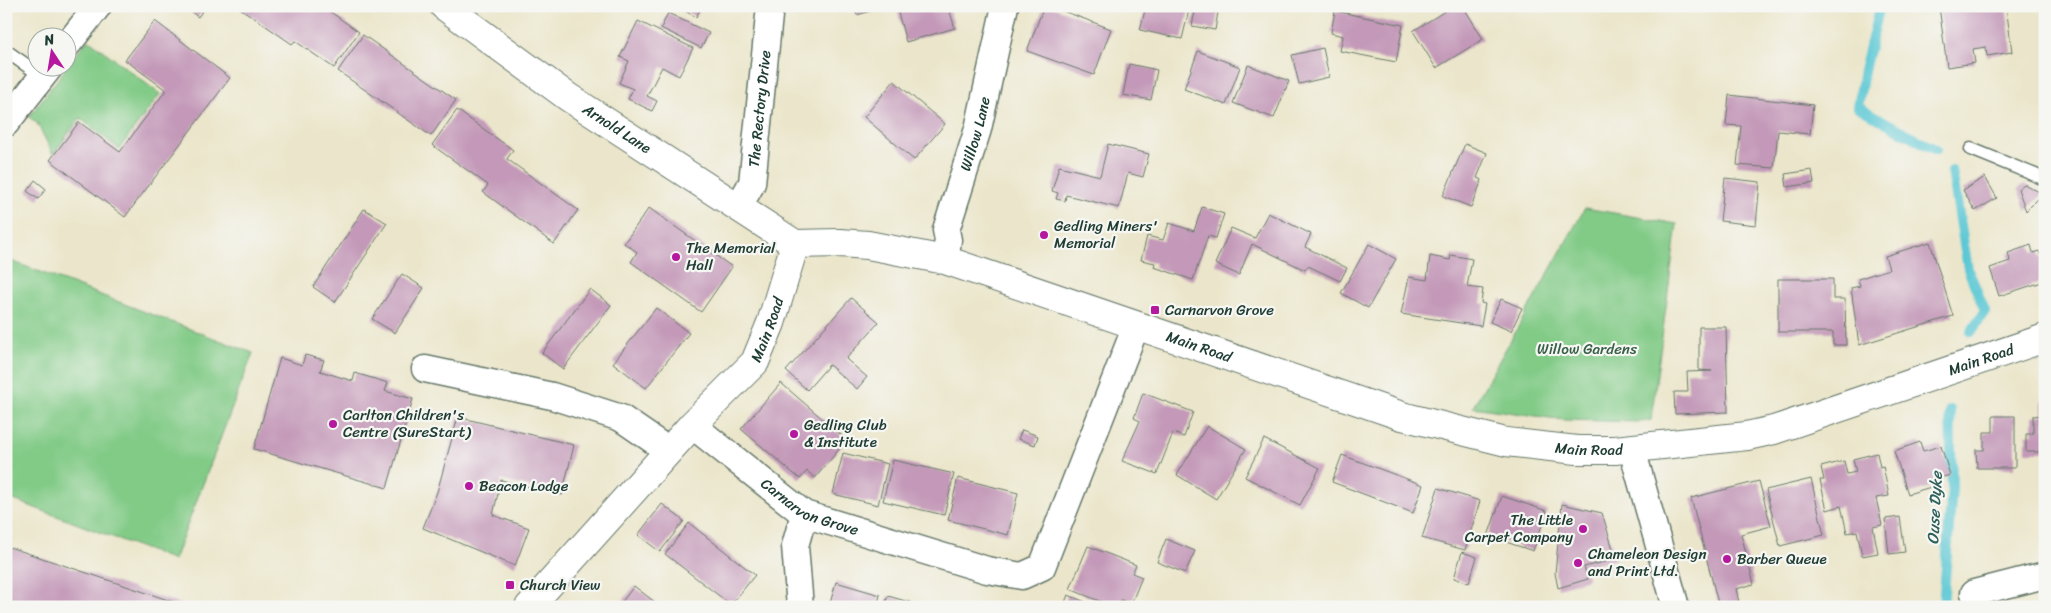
<svg xmlns="http://www.w3.org/2000/svg" width="2051" height="613" font-family="Sriracha,sans-serif">
<style>
.green{fill:#82cb87;stroke:#50845e}
.lines{fill:none;stroke-linecap:round;stroke-linejoin:round}
.stream{stroke:#5cc8d4;stroke-width:10}
.building{fill:#c398b8}
.service-casing{stroke:#667869;stroke-width:15}
.minor-casing{stroke:#667869;stroke-width:29}
.tertiary-casing{stroke:#667869;stroke-width:30}
.service{stroke:#fff;stroke-width:12}
.minor{stroke:#fff;stroke-width:26}
.tertiary{stroke:#fff;stroke-width:28}
.poi-dot{fill:#b5179e;stroke:#f6f6f2;stroke-width:2}
.labels{text-anchor:middle;stroke-width:4.5;stroke-linejoin:round;paint-order:stroke}
.street-label{font-size:15px;fill:#1f3d34;stroke:#f6f6f2}
.poi-label{font-size:15px;fill:#1f3d34;stroke:#f6f6f2;text-anchor:start}
.park-label{font-size:15px;fill:#386049;stroke:#f6f6f2}
.water-label{font-size:16px;font-style:italic;fill:#2e605c;stroke:#f6f6f2}
</style>
<rect width="100%" height="100%" fill="#f6f6f2"/>
<filter id="ink" filterUnits="userSpaceOnUse"><feTurbulence type="fractalNoise" baseFrequency=".02" numOctaves="2"/><feDisplacementMap in="SourceGraphic" scale="10" xChannelSelector="R" yChannelSelector="G"/><feConvolveMatrix kernelMatrix="1 2 1 2 8 2 1 2 1" color-interpolation-filters="sRGB"/></filter>
<filter id="wash" filterUnits="userSpaceOnUse"><feTurbulence type="fractalNoise" baseFrequency=".0096" numOctaves="4" result="noise"/><feDisplacementMap in="SourceGraphic" scale="20" xChannelSelector="R" yChannelSelector="G"/><feGaussianBlur stdDeviation="1.12" result="paint"/><feColorMatrix in="noise" values="0 0 0 0 0 0 0 0 0 0 0 0 0 0 0 0 0 1.4 0 .05"/><feComposite in="paint" operator="in"/></filter>
<g filter="url(#wash)">
<rect width="100%" height="100%" fill="#ebe6cb"/>
<!-- green -->
<g class="green">
<path d="M88,39L160,94L119,149L80,118L53,154L37,123L29,117Z"/>
<path d="M1585,208L1677,224L1651,420L1641,422L1564,420L1473,407Z"/>
<path d="M6,259L253,353L174,560L6,497Z"/>
</g>
<g class="lines">
<!-- stream -->
<g class="stream">
<path d="M1880,6L1864,70L1858,107L1936,150"/>
<path d="M1952,171L1968,269L1985,311L1971,332"/>
<path d="M1943,607L1952,487L1950,410"/>
</g>
</g>
<g id="blocks">
<!-- building -->
<g class="building">
<path d="M183,6H206L198,17Z"/>
<path d="M237,6H316L318,8L322,6L359,32L334,68L295,41L292,44Z"/>
<path d="M676,6H702L696,17Z"/>
<path d="M854,6H884V7L857,15Z"/>
<path d="M906,6H948L955,28L906,42L897,9Z"/>
<path d="M1044,6H1050L1111,29L1094,75L1027,51Z"/>
<path d="M1146,6H1190L1182,39L1140,30Z"/>
<path d="M1196,6H1219L1215,30L1192,26Z"/>
<path d="M1453,6H1463L1483,39L1436,68L1413,31Z"/>
<path d="M1939,6H2006L2012,52L1987,56L1986,47L1973,49L1975,63L1947,67Z"/>
<path d="M1335,11L1403,25L1396,62L1340,51L1343,36L1331,33Z"/>
<path d="M668,13L709,33L701,48L661,28Z"/>
<path d="M155,21L230,78L125,217L50,160L79,122L120,152L166,90L125,60Z"/>
<path d="M638,21L693,48L679,76L662,67L647,96L657,101L652,111L628,99L633,89L619,83L629,61L620,57Z"/>
<path d="M363,35L456,100L431,136L338,71Z"/>
<path d="M1323,48L1329,77L1299,84L1292,55Z"/>
<path d="M1198,51L1240,67L1226,105L1184,89Z"/>
<path d="M1129,64L1157,70L1151,100L1123,95Z"/>
<path d="M1248,65L1289,81L1274,118L1233,103Z"/>
<path d="M894,81L945,124L914,160L864,117Z"/>
<path d="M1729,95L1813,105L1810,134L1778,131L1774,168L1737,165L1741,126L1726,125Z"/>
<path d="M457,110L513,150L507,159L578,210L554,244L483,192L488,185L432,145Z"/>
<path d="M1108,144L1149,154L1143,177L1128,173L1119,208L1066,195L1065,201L1056,199L1058,193L1052,191L1059,166L1100,176Z"/>
<path d="M1465,144L1487,153L1477,178L1482,180L1471,207L1443,196Z"/>
<path d="M1812,170L1814,183L1787,187L1785,174Z"/>
<path d="M1985,177L1997,198L1975,211L1963,190Z"/>
<path d="M1725,178L1760,182L1756,225L1720,221Z"/>
<path d="M35,180L46,189L38,199L27,191Z"/>
<path d="M2024,184L2043,194L2026,211L2018,189Z"/>
<path d="M1202,207L1224,214L1216,238L1208,236L1193,280L1154,267L1155,263L1141,260L1147,236L1163,240L1169,223L1194,231Z"/>
<path d="M649,208L732,267L701,312L631,262L637,252L624,243Z"/>
<path d="M364,209L387,223L335,302L313,287Z"/>
<path d="M1268,213L1311,234L1305,247L1347,268L1340,281L1308,266L1305,270L1252,244L1239,275L1215,264L1231,228L1255,238Z"/>
<path d="M1930,242L1953,316L1859,345L1851,288L1860,286L1858,279L1889,269L1885,256Z"/>
<path d="M1369,244L1396,259L1368,308L1341,293Z"/>
<path d="M2031,245L2033,253L2039,251L2045,267V281L1999,296L1990,268L2010,261L2008,253Z"/>
<path d="M1451,255L1472,259L1467,287L1483,289L1481,303L1485,304L1481,326L1401,314L1409,277L1427,280L1430,256L1450,260Z"/>
<path d="M402,274L424,288L395,333L372,319Z"/>
<path d="M1778,279H1833V299H1845L1846,345H1833V332H1778Z"/>
<path d="M590,289L611,305L563,369L542,353Z"/>
<path d="M851,298L879,322L846,359L867,377L857,389L829,365L807,390L786,371Z"/>
<path d="M1501,299L1522,308L1511,331L1490,322Z"/>
<path d="M656,308L689,333L646,388L613,363Z"/>
<path d="M1699,327H1726L1728,412L1675,414L1674,392H1688L1687,372L1712,371L1699,370Z"/>
<path d="M305,355L324,360L320,371L353,381L355,373L388,383L385,391L413,399L387,488L254,449L280,358L302,365Z"/>
<path d="M781,383L847,440L815,478L807,471L800,479L741,429Z"/>
<path d="M1143,393L1193,412L1184,437L1173,433L1157,474L1122,461L1140,421L1134,418Z"/>
<path d="M2042,400H2045V452H2026V434H2033V416L2042,415Z"/>
<path d="M1993,416H2015V468H1977L1976,450H1984V432H1993Z"/>
<path d="M458,417L574,445L562,495L501,480L493,515L529,528L515,566L423,528L437,492Z"/>
<path d="M1207,426L1246,449L1216,499L1177,475Z"/>
<path d="M1022,430L1038,436L1035,445L1018,439Z"/>
<path d="M1264,439L1320,468L1300,505L1245,477Z"/>
<path d="M1920,442L1923,451L1941,446L1950,475L1933,480L1934,486L1908,494L1894,451Z"/>
<path d="M843,453L888,464L878,505L833,494Z"/>
<path d="M1877,453L1880,467L1883,466L1889,496L1876,498L1882,525L1873,527L1878,553L1862,556L1857,531L1847,533L1841,506L1827,510L1820,480H1824L1821,467L1844,461L1847,474L1856,472L1853,459Z"/>
<path d="M1342,455L1423,485L1413,513L1332,482Z"/>
<path d="M893,460L954,474L944,515L883,501Z"/>
<path d="M958,478L1018,493L1008,535L948,520Z"/>
<path d="M1811,479L1824,535L1780,546L1766,490Z"/>
<path d="M1759,481L1771,526L1741,534L1754,584L1736,589L1740,607H1719L1691,498Z"/>
<path d="M1438,488L1480,501L1465,550L1422,538Z"/>
<path d="M1502,496L1547,511L1533,551L1488,536Z"/>
<path d="M662,504L684,521L660,552L638,535Z"/>
<path d="M1562,504L1602,513L1616,559L1584,567L1588,579L1558,588L1555,573Z"/>
<path d="M1900,517L1905,552L1889,554L1885,519Z"/>
<path d="M689,523L755,575L731,605L665,554Z"/>
<path d="M1166,539L1195,551L1185,573L1157,562Z"/>
<path d="M6,546L186,606V607H23L6,601Z"/>
<path d="M1088,546L1136,565L1132,573L1142,577L1131,604L1121,600L1119,607H1114L1070,589Z"/>
<path d="M1462,552L1477,557L1469,583L1454,578Z"/>
<path d="M836,582L880,595L877,607H829Z"/>
<path d="M634,586L656,603L654,607H618Z"/>
<path d="M1068,595L1098,607H1063Z"/>
<path d="M888,596L923,606V607H884Z"/>
</g>
</g>
</g>
<g filter="url(#ink)">
<use href="#blocks" fill-opacity="0" stroke="#667869" stroke-width="1"/>
<g class="lines">
<!-- service casing -->
<g class="service-casing">
<g id="service">
<path d="M6,51L42,76"/>
<path d="M1971,149L2045,179"/>
</g>
</g>
<!-- minor casing -->
<g class="minor-casing">
<g id="minor">
<path d="M68,44L98,6"/>
<path d="M6,123L49,68"/>
<path id="s1" d="M739,206L752,183L770,6"/>
<path id="s2" d="M945,260L948,240L946,230L978,129L1005,6"/>
<path d="M425,369L552,396L621,418L669,451"/>
<path id="s3" d="M692,425L804,514L987,570L1022,576L1042,567L1136,326"/>
<path d="M1632,449L1676,607"/>
<path d="M1974,593L2045,575"/>
<path d="M800,607L795,546L804,514"/>
</g>
</g>
<!-- tertiary casing -->
<g class="tertiary-casing">
<g id="tertiary">
<path id="s4" d="M444,6L568,97L795,244"/>
<path id="s5" d="M795,244L840,243L868,245L945,260L1402,416L1506,442L1577,450H1615L1747,436L1774,430L2045,338"/>
<path id="s6" d="M529,607L692,425L755,362L771,323L795,244"/>
</g>
</g>
<!-- service -->
<use href="#service" class="service"/>
<!-- minor -->
<use href="#minor" class="minor"/>
<!-- tertiary -->
<use href="#tertiary" class="tertiary"/>
</g>
</g>
<!-- markers -->
<g class="poi-dot">
<circle cx="1044" cy="235" r="5"/>
<circle cx="676" cy="257" r="5"/>
<rect x="1150" y="305" width="10" height="10" rx="2.5"/>
<circle cx="333" cy="424" r="5"/>
<circle cx="794" cy="434" r="5"/>
<circle cx="469" cy="486" r="5"/>
<circle cx="1583" cy="529" r="5"/>
<circle cx="1727" cy="559" r="5"/>
<circle cx="1578" cy="563" r="5"/>
<rect x="505" y="580" width="10" height="10" rx="2.5"/>
</g>
<g class="labels">
<!-- street labels -->
<g class="street-label">
<text dy="5" stroke="none"><textPath href="#s1" startOffset="101">The Rectory Drive</textPath></text>
<text dy="5" stroke="none"><textPath href="#s4" startOffset="212">Arnold Lane</textPath></text>
<text dy="5" stroke="none"><textPath href="#s2" startOffset="131">Willow Lane</textPath></text>
<text dy="5" stroke="none"><textPath href="#s6" startOffset="368">Main Road</textPath></text>
<text dy="5" stroke="none"><textPath href="#s5" startOffset="420">Main Road</textPath></text>
<text dy="5" stroke="none"><textPath href="#s5" startOffset="1230">Main Road</textPath></text>
<text dy="5" stroke="none"><textPath href="#s5" startOffset="825">Main Road</textPath></text>
<text dy="5" stroke="none"><textPath href="#s3" startOffset="145">Carnarvon Grove</textPath></text>
</g>
<!-- poi labels -->
<g class="poi-label">
<text x="1054" y="231">Gedling Miners'<tspan x="1054" dy="17">Memorial</tspan></text>
<text x="686" y="253">The Memorial<tspan x="686" dy="17">Hall</tspan></text>
<text x="1165" y="315">Carnarvon Grove</text>
<text x="343" y="420">Carlton Children's<tspan x="343" dy="17">Centre (SureStart)</tspan></text>
<text x="804" y="430">Gedling Club<tspan x="804" dy="17">&amp; Institute</tspan></text>
<text x="479" y="491">Beacon Lodge</text>
<text x="1573" y="525" text-anchor="end">The Little<tspan x="1573" dy="17">Carpet Company</tspan></text>
<text x="1588" y="559">Chameleon Design<tspan x="1588" dy="17">and Print Ltd.</tspan></text>
<text x="1737" y="564">Barber Queue</text>
<text x="520" y="590">Church View</text>
</g>
<!-- park labels -->
<g class="park-label">
<text x="1587" y="354">Willow Gardens</text>
</g>
<!-- water labels -->
<g class="water-label">
<text transform="translate(1934 508) rotate(-87)" y="6">Ouse Dyke</text>
</g>
</g>
<!-- margin -->
<rect width="2051" height="613" fill="none" stroke="#f6f6f2" stroke-width="25"/>
<!-- north arrow -->
<g transform="translate(52 52) rotate(348)"><circle r="24" fill="#f6f6f2" stroke="#a0aca6"/>
<path d="M0-4L9 19L0 12L-9 19Z" fill="#b5179e"/>
<text y="-8" font-size="14" font-weight="bold" text-anchor="middle" fill="#1f3d34">N</text>
</g>
</svg>
